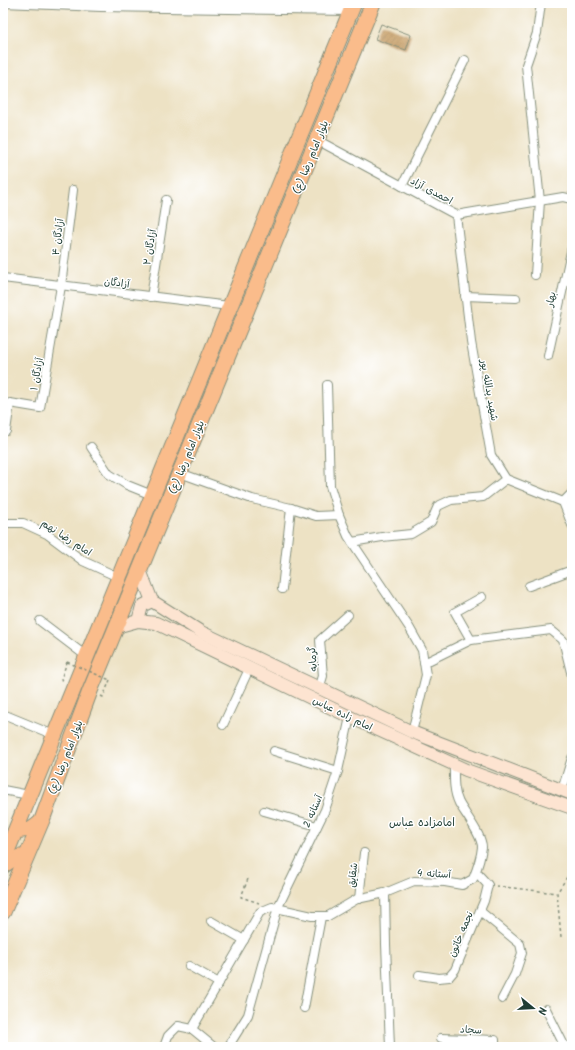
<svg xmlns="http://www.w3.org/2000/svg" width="575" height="1050" font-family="Kalam,'Playpen Sans Arabic',sans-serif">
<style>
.building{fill:url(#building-hatch)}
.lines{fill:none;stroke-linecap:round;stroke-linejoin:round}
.street-casing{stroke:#86907c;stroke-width:10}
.secondary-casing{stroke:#86907c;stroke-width:14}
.primary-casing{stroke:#86907c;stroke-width:15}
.highway-casing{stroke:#86907c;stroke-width:17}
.path{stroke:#86907c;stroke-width:1.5;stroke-dasharray:3 3;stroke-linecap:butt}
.street{stroke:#fff;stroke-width:8}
.secondary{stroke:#fde4d1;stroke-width:12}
.primary{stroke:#fabc8b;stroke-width:13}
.highway{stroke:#fabc8b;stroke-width:15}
.path-bridge{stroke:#86907c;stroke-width:1.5;stroke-dasharray:3 3;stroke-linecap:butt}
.labels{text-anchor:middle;stroke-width:3;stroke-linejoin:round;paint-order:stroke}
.street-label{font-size:10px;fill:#1f3d34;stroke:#fff}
.neighbourhood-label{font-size:11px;fill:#1f3d34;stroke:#fff}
</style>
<defs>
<pattern id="building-hatch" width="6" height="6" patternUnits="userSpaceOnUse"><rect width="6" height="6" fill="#c69c62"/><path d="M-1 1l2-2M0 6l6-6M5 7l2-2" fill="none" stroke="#a08052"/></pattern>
</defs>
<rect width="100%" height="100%" fill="#fff"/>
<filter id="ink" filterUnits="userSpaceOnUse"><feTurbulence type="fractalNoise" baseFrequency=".025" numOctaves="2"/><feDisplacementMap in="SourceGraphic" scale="8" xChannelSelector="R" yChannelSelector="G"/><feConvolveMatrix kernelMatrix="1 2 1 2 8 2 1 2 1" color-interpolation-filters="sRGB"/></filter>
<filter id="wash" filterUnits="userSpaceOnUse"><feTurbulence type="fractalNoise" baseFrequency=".012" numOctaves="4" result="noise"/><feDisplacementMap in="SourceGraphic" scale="16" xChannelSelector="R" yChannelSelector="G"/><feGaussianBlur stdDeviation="0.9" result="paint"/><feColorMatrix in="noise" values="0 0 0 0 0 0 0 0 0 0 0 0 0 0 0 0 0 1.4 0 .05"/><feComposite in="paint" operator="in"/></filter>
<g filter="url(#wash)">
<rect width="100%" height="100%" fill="#ede2c4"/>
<g id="blocks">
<!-- building -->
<path class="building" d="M381,24L411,35L406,50L375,39Z"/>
</g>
</g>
<g filter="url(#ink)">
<use href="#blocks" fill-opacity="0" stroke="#86907c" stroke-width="1"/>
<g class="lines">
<!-- street casing -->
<g class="street-casing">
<g id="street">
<path d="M3,3L101,7L350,11"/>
<path d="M317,140L456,215L563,197L572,199"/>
<path d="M402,186L465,60"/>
<path d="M456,215L471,342L491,455L506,479L563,502L572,525"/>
<path d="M535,275L540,201L526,65L537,33L541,3"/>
<path d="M3,278L229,306"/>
<path d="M465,296L516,298"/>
<path d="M151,297L166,200"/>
<path d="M548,356L572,247"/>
<path d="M327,385L330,486L339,515"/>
<path d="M6,431L10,403L40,408L61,286L73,190"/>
<path d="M91,447L109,474L127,485L152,495"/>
<path d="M180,473L252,499L291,508L316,516L339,515L348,536L409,627L422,650L426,675L412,732"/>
<path d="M563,502L572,493"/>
<path d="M3,523H23L47,534L83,561L118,577"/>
<path d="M352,542L382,537L411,534L431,522L438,506L451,500L483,497L506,479"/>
<path d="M529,586L572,570"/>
<path d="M282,589L291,508"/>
<path d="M40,621L86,656"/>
<path d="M471,640L455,612L482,597"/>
<path d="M424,663L471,640L551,630L563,640L572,676"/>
<path d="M319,689L323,676L320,640L348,615"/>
<path d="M3,714L54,735"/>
<path d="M223,725L250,667"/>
<path d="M274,751L338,771"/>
<path d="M3,790L29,795"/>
<path d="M562,790L572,758"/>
<path d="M264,811L317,826"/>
<path d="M385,893L386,944L390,1047"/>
<path d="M359,899L364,853"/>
<path d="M480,911L520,944L522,953L515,974L502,999"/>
<path d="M211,921L244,940"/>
<path d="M189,966L219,983"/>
<path d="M419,975L439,978L449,977L455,970L484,901L488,885L476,872"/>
<path d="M304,1008L321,917"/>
<path d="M546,1009L565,1047"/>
<path d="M192,1029L260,912L272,907L312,916H328L357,899L385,893L414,881L445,882L462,885L473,879C477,869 481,858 482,847C482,835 465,814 459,803C453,791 454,777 454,764"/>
<path d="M441,1038L495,1040V1047"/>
<path d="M164,1047L168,1036L178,1026L192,1029L214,1047"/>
<path d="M228,1047L248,1015L278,907L325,810L338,771L350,717"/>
</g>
</g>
<!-- secondary casing -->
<g class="secondary-casing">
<g id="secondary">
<path d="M140,570L152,601L201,632L412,732L572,794"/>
<path d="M138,621L142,606L152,601"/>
<path d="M116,627L138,621L156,623L350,717L466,770L572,808"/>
</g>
</g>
<!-- primary casing -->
<g class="primary-casing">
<g id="primary">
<path d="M16,830C26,834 34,827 42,820"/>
<path d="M3,867L19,856H27"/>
</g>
</g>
<!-- highway casing -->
<g class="highway-casing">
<g id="highway">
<path d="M3,861L354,3"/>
<path d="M3,912L42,820L90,691L373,3"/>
</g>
</g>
<!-- path -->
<g class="path">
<path d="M63,680L61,679L67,662"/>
<path d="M101,696L103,697L110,680"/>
<path d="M248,879L241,897L259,903"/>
<path d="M496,886L556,893"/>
<path d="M561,937L557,893L572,869"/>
</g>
<!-- street -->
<use href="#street" class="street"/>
<!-- secondary -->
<use href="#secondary" class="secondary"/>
<!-- primary -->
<use href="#primary" class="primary"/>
<!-- highway -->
<use href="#highway" class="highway"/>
<!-- path-bridge -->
<path class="path-bridge" d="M67,662L110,680"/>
</g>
</g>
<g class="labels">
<!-- street labels -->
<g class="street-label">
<text transform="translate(310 157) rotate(-68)" y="4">بلوار امام رضا (ع)</text>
<text transform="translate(432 190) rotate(28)" y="4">احمدی آزاد</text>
<text transform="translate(57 237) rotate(-83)" y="4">آزادگان ۴</text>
<text transform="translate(149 247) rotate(-81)" y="4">آزادگان ۲</text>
<text transform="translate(117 282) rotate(7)" y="4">آزادگان</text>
<text transform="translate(550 299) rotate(-78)" y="4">بهار</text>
<text transform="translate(36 374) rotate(-80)" y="4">آزادگان ۱</text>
<text transform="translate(490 390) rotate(80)" y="4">شهید یدالله پور</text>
<text transform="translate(186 457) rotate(-68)" y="4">بلوار امام رضا (ع)</text>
<text transform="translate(67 537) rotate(33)" y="4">امام رضا نهم</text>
<text transform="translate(312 659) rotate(-95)" y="4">گرمابه</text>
<text transform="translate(343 713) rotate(26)" y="4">امام زاده عباس</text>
<text transform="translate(65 757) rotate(-69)" y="4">بلوار امام رضا (ع)</text>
<text transform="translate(312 811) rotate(-67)" y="4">آستانه 2</text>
<text transform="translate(434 873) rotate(3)" y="4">آستانه 4</text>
<text transform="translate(352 875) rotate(-84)" y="4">شقایق</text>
<text transform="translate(460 934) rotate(-67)" y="4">نجمه خاتون</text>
<text transform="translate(471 1029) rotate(3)" y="4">سجاد</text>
</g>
<!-- neighbourhood labels -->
<g class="neighbourhood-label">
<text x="422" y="826">امامزاده عباس</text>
</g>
</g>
<!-- margin -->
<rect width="575" height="1050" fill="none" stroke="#fff" stroke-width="16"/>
<!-- north arrow -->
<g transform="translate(533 1008) rotate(108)" stroke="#ffffff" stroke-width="3" paint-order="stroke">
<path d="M0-3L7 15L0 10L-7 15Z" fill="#1f3d34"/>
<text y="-6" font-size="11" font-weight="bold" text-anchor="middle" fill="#1f3d34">N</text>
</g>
</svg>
